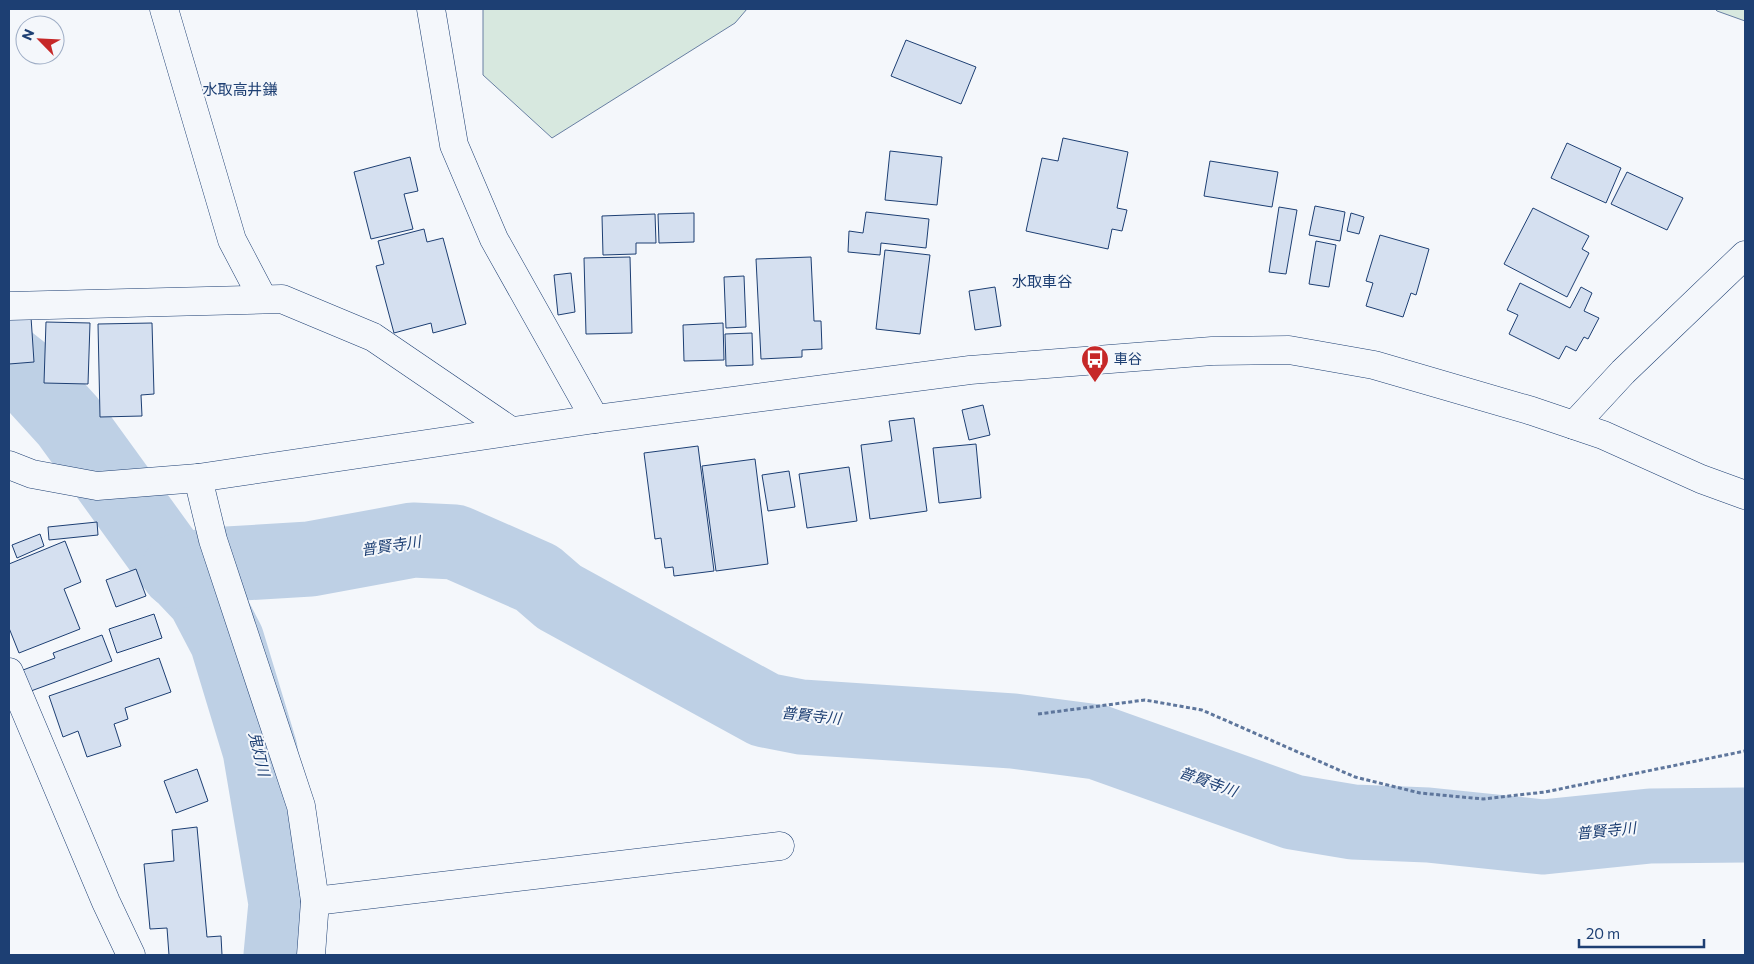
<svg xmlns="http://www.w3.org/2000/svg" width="1754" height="964" font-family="Commissioner,'Noto Sans JP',sans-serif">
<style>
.green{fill:#d7e8df;stroke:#687fa3}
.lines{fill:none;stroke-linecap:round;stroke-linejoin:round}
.river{stroke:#bed0e5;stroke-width:75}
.building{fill:#d5e0f0;stroke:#1d3f73}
.minor-casing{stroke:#1d3f73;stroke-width:29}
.path{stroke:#5e769c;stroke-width:3;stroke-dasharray:4 2.5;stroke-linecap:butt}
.minor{stroke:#f4f7fb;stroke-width:28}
.labels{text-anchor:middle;stroke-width:4;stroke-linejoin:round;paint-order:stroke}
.poi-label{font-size:14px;fill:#1d3f73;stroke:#f4f7fb;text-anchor:start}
.neighbourhood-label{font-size:15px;fill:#1d3f73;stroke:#f4f7fb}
.water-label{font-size:15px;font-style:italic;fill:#1d3f73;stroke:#f4f7fb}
</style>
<rect width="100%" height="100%" fill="#f4f7fb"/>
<!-- green -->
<g class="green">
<path d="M483,9H747L735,23L552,138L483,75Z"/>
<path d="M1715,9H1745V21L1717,11Z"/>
</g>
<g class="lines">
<!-- river -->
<g class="river">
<path d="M9,362L28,377L68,421L168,559L204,597L227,641L260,750L286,903L281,955"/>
<path d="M178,571L210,565L310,559L413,540L455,542L537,578L559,597L765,710L801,717L1013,731L1097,742L1293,812L1353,822L1428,825L1543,837L1650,826L1745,825"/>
</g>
</g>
<!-- building -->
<g class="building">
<path d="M906,40L976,67L961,104L891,76Z"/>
<path d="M1063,138L1128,152L1117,208L1127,210L1122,231L1112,229L1108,249L1026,231L1042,158L1058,161Z"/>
<path d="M1567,143L1621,168L1606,203L1551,178Z"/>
<path d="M890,151L942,157L937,205L885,200Z"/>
<path d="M410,157L418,191L404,194L413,229L371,239L354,172Z"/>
<path d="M1210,161L1278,172L1272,207L1204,196Z"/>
<path d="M1627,172L1683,198L1667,230L1611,204Z"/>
<path d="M1315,206L1345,212L1340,241L1309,235Z"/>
<path d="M1279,207L1297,210L1286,274L1269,272Z"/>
<path d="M1533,208L1589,236L1582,249L1589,253L1567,297L1504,264Z"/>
<path d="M866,212L929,219L926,248L881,243L880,255L848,252L849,231L863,233Z"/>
<path d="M694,213V242L659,243L658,214Z"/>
<path d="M1351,213L1364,217L1359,234L1347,231Z"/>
<path d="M655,214L656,243H636V254L603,255L602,216Z"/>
<path d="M424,229L427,242L443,238L466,324L433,333L431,323L394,333L376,266L384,264L378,241Z"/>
<path d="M1380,235L1429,249L1416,295L1411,293L1403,317L1366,306L1373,283L1366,281Z"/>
<path d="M1316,241L1336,245L1329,287L1309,284Z"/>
<path d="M885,250L930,255L920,334L876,329Z"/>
<path d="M630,257L632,333L586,334L584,258Z"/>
<path d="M811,257L814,321H821L822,349L802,350V357L761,359L756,259Z"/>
<path d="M571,273L575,312L558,315L554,275Z"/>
<path d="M744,276L746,327L726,328L724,277Z"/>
<path d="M1520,283L1570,308L1581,287L1592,293L1584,311L1599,318L1588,339L1584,337L1576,351L1566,346L1559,359L1509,334L1518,315L1507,310Z"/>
<path d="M995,287L1001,326L975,330L969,291Z"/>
<path d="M31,317L34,362L9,364V318Z"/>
<path d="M46,322L90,323L88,384L44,383Z"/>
<path d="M152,323L154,394L141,395L142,416L100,417L98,324Z"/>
<path d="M723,323L724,360L684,361L683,325Z"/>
<path d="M752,333L753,365L726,366L725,334Z"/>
<path d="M983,405L990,435L969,440L962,410Z"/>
<path d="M914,418L927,511L870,519L861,445L892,441L889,421Z"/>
<path d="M976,444L981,498L939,503L933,448Z"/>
<path d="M698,446L714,571L674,576L673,567L665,568L661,538L655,539L644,453Z"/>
<path d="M755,459L768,564L716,571L702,466Z"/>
<path d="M849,467L857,521L807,528L799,474Z"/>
<path d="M789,471L795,507L768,511L762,475Z"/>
<path d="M97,522L98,535L49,540L48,527Z"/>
<path d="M40,534L44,546L17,558L12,545Z"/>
<path d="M65,541L81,582L64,589L80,629L19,653L9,628V564Z"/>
<path d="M136,569L146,596L116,607L106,580Z"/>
<path d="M154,614L162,638L117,653L109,629Z"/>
<path d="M102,635L112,661L31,691L23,670L55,658L53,653Z"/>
<path d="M159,658L171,692L125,708L128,719L114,724L121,746L87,757L78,731L63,737L49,696Z"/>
<path d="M197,769L208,801L176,813L164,781Z"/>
<path d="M197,827L207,937L221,936L222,955H169L167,928L150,929L144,864L174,861L172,830Z"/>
</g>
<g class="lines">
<!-- minor casing -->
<g class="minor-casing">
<g id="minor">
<path d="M164,9L232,240L263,299"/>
<path d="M431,9L454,145L494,239L595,419"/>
<path d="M9,306L282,299L373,337L511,431"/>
<path d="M1574,425L1623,372L1745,255"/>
<path d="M9,465L32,474L97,486L198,478L595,419L970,370L1212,351L1289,350L1374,365L1532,411L1603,435L1701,479L1745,495"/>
<path d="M198,478L213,540L301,806L315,901L311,955"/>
<path d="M9,672L106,902L131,955"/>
<path d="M315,901L780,846"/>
</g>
</g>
<!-- path -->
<path class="path" d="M1038,714L1145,700L1202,710L1355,777L1420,793L1483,799L1545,792L1745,751"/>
<!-- minor -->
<use href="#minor" class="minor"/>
</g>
<!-- icons -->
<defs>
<g id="bus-pin" transform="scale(1.4375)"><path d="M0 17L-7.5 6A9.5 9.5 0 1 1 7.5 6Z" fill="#c62828" stroke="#f4f7fb"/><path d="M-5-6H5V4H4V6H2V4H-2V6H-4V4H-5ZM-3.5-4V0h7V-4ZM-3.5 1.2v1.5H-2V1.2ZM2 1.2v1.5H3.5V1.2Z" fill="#fff"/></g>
</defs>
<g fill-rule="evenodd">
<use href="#bus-pin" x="1095" y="359"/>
</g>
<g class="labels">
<!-- poi labels -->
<g class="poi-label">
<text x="1114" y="364">車谷</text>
</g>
<!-- neighbourhood labels -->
<g class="neighbourhood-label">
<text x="240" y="95">水取高井鎌</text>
<text x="1042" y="287">水取車谷</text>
</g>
<!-- water labels -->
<g class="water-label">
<text transform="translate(391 546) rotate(-8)" y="5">普賢寺川</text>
<text transform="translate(811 716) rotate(6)" y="5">普賢寺川</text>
<text transform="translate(259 754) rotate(77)" y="5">鬼灯川</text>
<text transform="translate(1208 782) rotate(20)" y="5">普賢寺川</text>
<text transform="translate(1606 831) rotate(-6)" y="5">普賢寺川</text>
</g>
</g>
<!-- border -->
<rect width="1754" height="964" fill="none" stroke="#1d3f73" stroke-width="20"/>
<!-- north arrow -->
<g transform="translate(40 40) rotate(294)"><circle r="24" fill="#f4f7fb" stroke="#9eadc5"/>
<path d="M0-4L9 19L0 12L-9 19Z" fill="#c62828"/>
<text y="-8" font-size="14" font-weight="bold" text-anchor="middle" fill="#1d3f73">N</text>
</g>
<!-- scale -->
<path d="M1579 939v8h125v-8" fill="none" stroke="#1d3f73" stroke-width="2.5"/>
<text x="1586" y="939" font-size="15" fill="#1d3f73" stroke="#f4f7fb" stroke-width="4" paint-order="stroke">20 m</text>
</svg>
